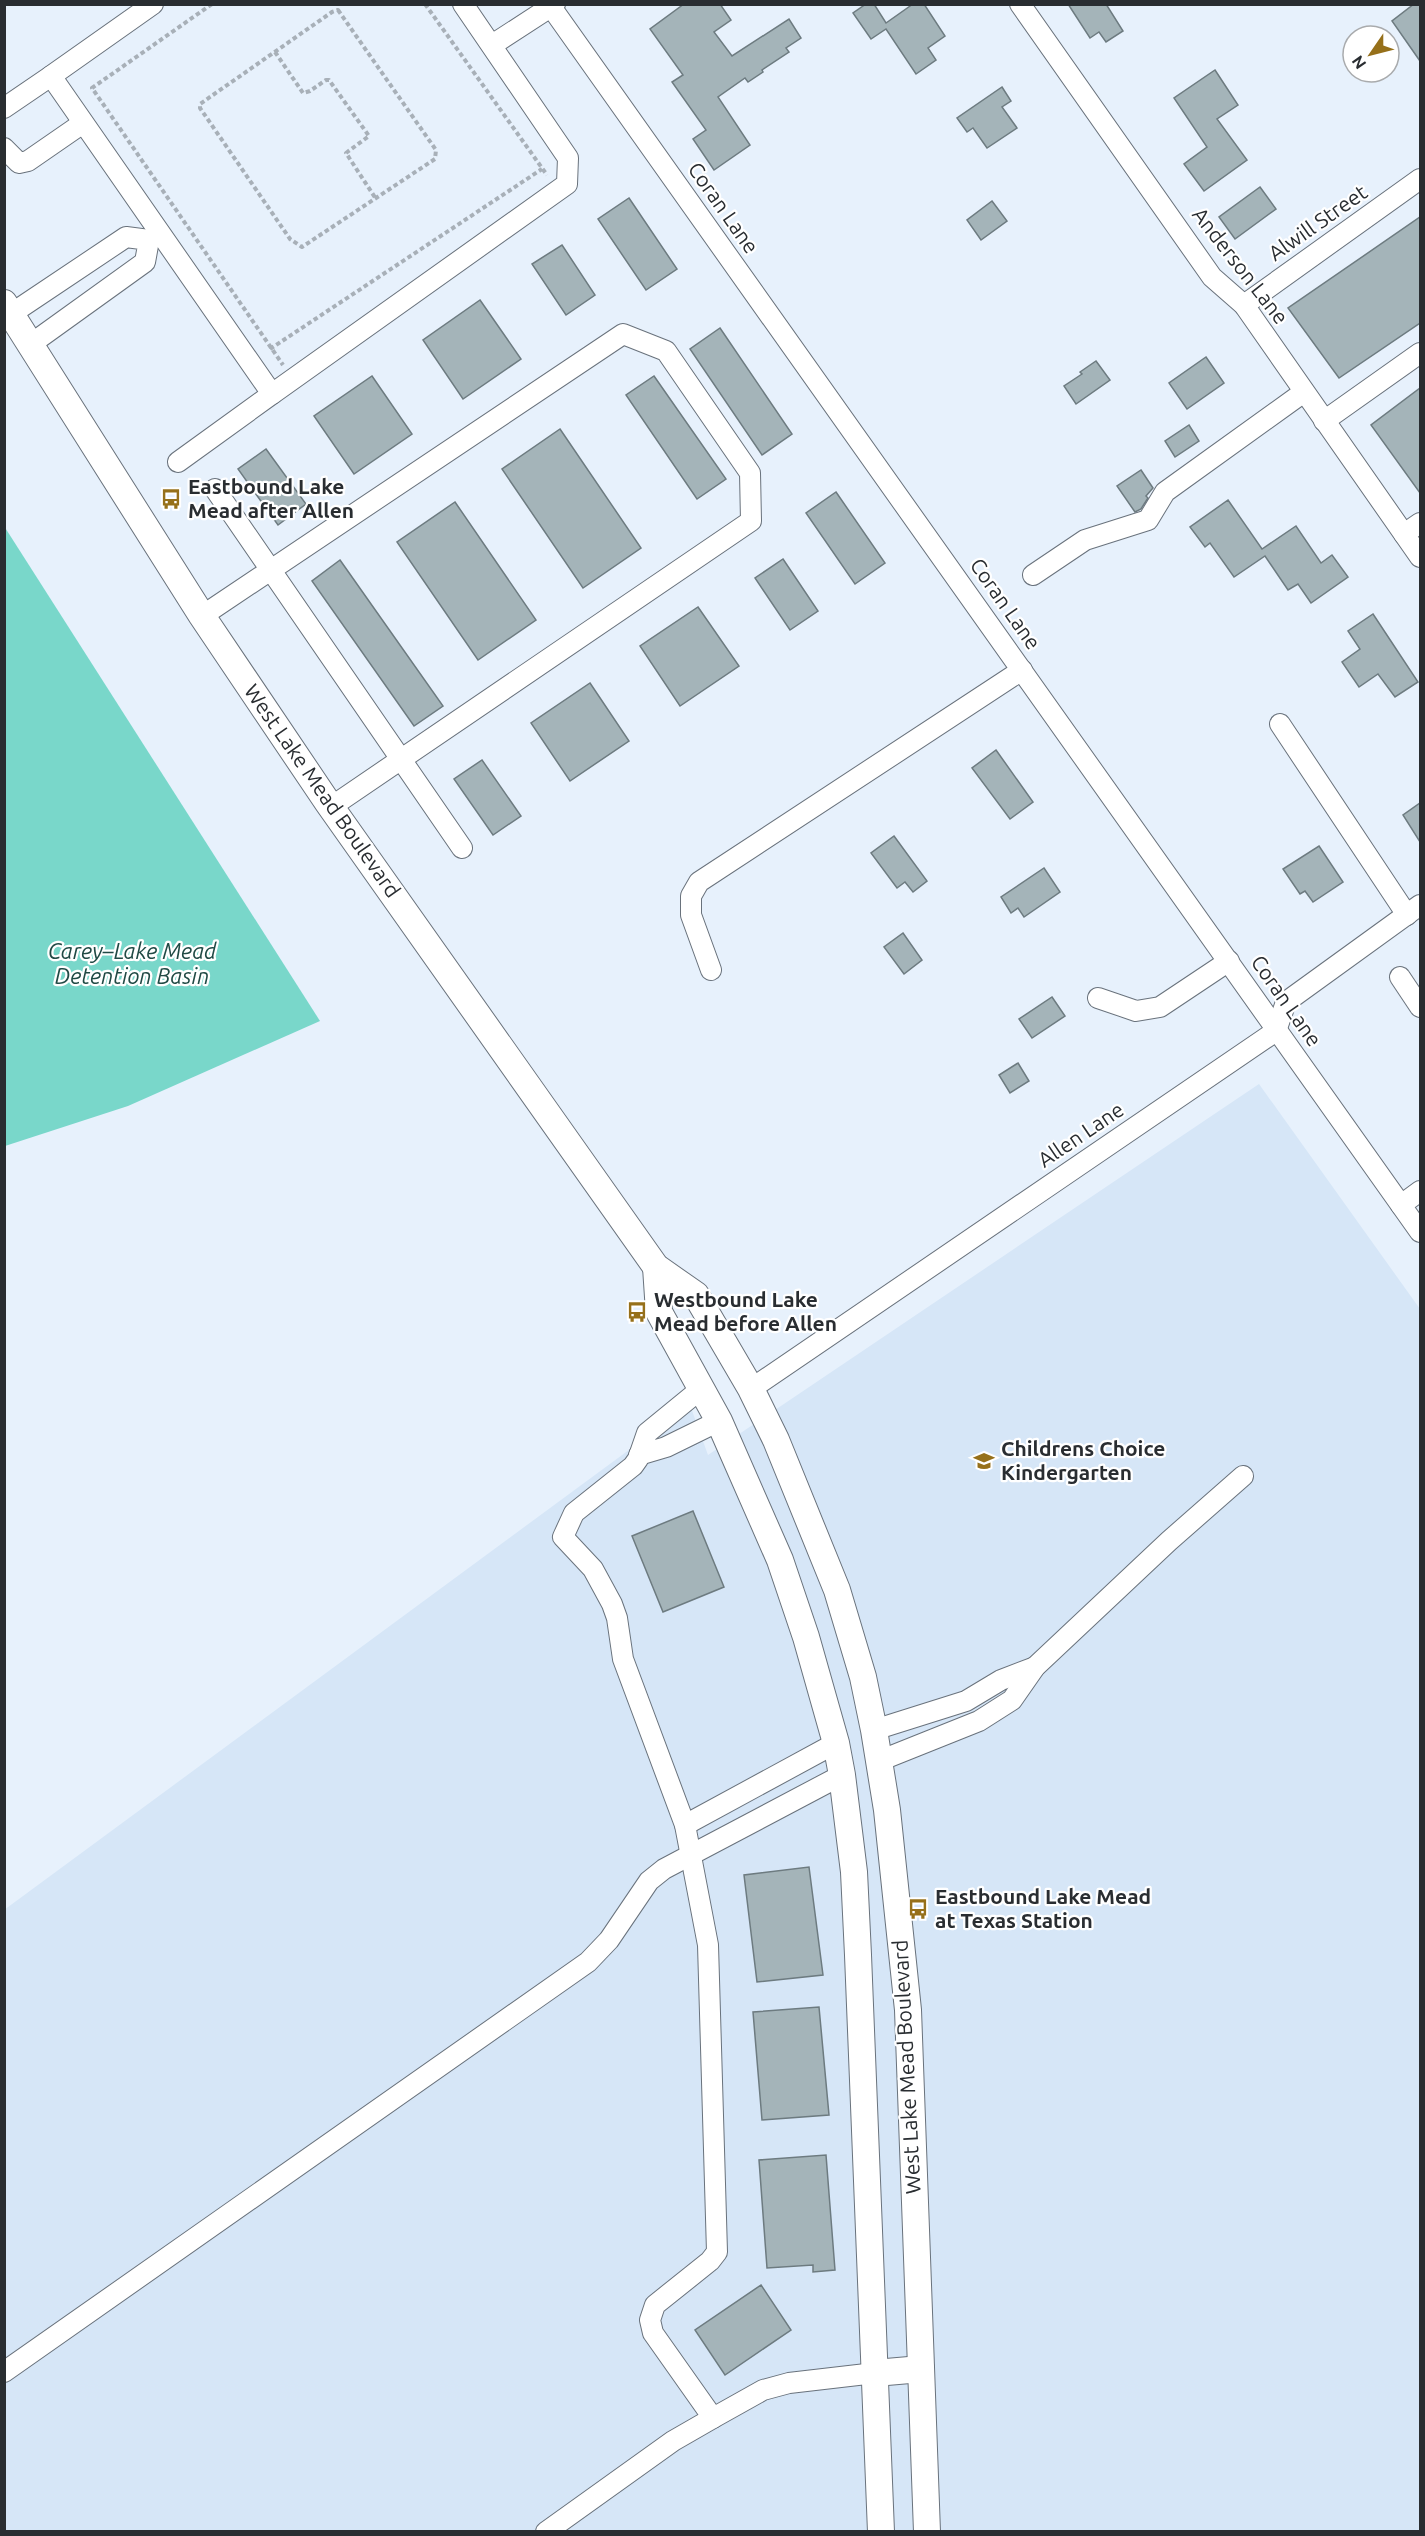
<svg xmlns="http://www.w3.org/2000/svg" width="1425" height="2536" font-family="Ubuntu,sans-serif">
<style>
.built{fill:#d6e6f7}
.water{fill:#79d7ca}
.building{fill:#a4b4b9;stroke:#6d7b80;stroke-width:1.5}
.lines{fill:none;stroke-linecap:round;stroke-linejoin:round}
.minor-casing{stroke:#69727c;stroke-width:22}
.major-casing{stroke:#69727c;stroke-width:28}
.path{stroke:#a8b0b8;stroke-width:4;stroke-dasharray:4.5 3;stroke-linecap:butt}
.minor{stroke:#fff;stroke-width:20}
.major{stroke:#fff;stroke-width:26}
.labels{text-anchor:middle;stroke-width:4.5;stroke-linejoin:round;paint-order:stroke}
.street-label{font-size:21px;fill:#292d31;stroke:#fff}
.poi-label{font-size:21px;font-weight:bold;fill:#292d31;stroke:#fff;text-anchor:start}
.water-label{font-size:22px;font-style:italic;fill:#204a45;stroke:#fff}
</style>
<rect width="100%" height="100%" fill="#e7f1fc"/>
<!-- built -->
<path class="built" d="M1259,1084L1420,1309V2531H5L4,1910L690,1405L708,1455Z"/>
<!-- water -->
<path class="water" d="M4,526L320,1021L128,1106L5,1146Z"/>
<!-- building -->
<g class="building">
<path d="M684,4H720L731,20L714,32L732,56L789,19L801,38L786,48L789,52L762,70L763,72L748,82L745,78L718,97L750,145L714,170L693,139L706,130L672,82L683,75L650,29Z"/>
<path d="M866,4H874L886,23L913,4H924L945,36L928,48L936,60L916,74L886,29L871,39L853,13Z"/>
<path d="M1068,4H1106L1123,31L1106,42L1099,32L1090,38Z"/>
<path d="M1414,4H1420V61L1392,21Z"/>
<path d="M1215,70L1238,105L1217,119L1247,160L1204,191L1184,164L1207,147L1174,98Z"/>
<path d="M1002,87L1011,101L1002,107L1017,128L987,148L973,128L967,132L957,118Z"/>
<path d="M1260,187L1276,209L1235,239L1219,217Z"/>
<path d="M629,198L677,269L646,290L598,219Z"/>
<path d="M992,201L1007,221L981,240L967,220Z"/>
<path d="M1420,217V323L1339,378L1288,308Z"/>
<path d="M562,245L595,295L566,315L532,264Z"/>
<path d="M480,300L521,359L463,399L423,340Z"/>
<path d="M720,328L792,434L762,455L690,349Z"/>
<path d="M1206,357L1224,383L1187,409L1169,383Z"/>
<path d="M1096,361L1110,380L1076,404L1064,386L1082,374L1080,372Z"/>
<path d="M372,376L412,434L354,474L314,416Z"/>
<path d="M654,376L726,479L697,499L626,395Z"/>
<path d="M1420,388V493L1371,425Z"/>
<path d="M1189,425L1199,441L1175,457L1165,441Z"/>
<path d="M560,429L641,548L583,588L502,469Z"/>
<path d="M266,449L306,504L278,525L238,469Z"/>
<path d="M1141,470L1153,488L1146,496L1148,498L1141,509L1135,512L1117,486Z"/>
<path d="M836,492L885,563L855,584L806,513Z"/>
<path d="M1228,500L1262,549L1296,526L1321,563L1332,555L1348,577L1311,603L1298,584L1288,590L1265,556L1234,577L1210,543L1205,547L1190,527Z"/>
<path d="M455,502L536,620L478,660L397,542Z"/>
<path d="M783,559L818,611L790,630L755,578Z"/>
<path d="M340,560L443,706L414,726L312,581Z"/>
<path d="M698,607L739,666L680,706L640,646Z"/>
<path d="M1373,614L1418,682L1395,697L1378,674L1359,687L1342,662L1360,649L1348,631Z"/>
<path d="M590,683L629,741L570,781L531,723Z"/>
<path d="M996,750L1033,802L1010,819L972,768Z"/>
<path d="M482,760L521,816L493,835L454,779Z"/>
<path d="M1420,803V842L1403,815Z"/>
<path d="M894,836L927,881L913,892L905,882L897,888L871,853Z"/>
<path d="M1319,846L1343,882L1313,902L1305,891L1300,894L1283,869Z"/>
<path d="M1044,868L1060,892L1024,917L1018,908L1011,913L1001,897Z"/>
<path d="M903,933L922,960L904,974L884,947Z"/>
<path d="M1052,997L1065,1016L1032,1038L1019,1019Z"/>
<path d="M1018,1063L1029,1081L1010,1093L999,1075Z"/>
<path d="M693,1511L724,1587L663,1612L632,1536Z"/>
<path d="M809,1867L823,1975L757,1982L744,1875Z"/>
<path d="M819,2007L829,2115L762,2120L753,2012Z"/>
<path d="M826,2155L835,2270L813,2272V2265L767,2268L759,2160Z"/>
<path d="M761,2285L791,2330L725,2375L695,2330Z"/>
</g>
<g class="lines">
<!-- minor casing -->
<g class="minor-casing">
<g id="minor">
<path d="M153,4L51,76L272,394L567,184L568,158L463,4"/>
<path d="M549,4L1420,1232"/>
<path d="M1020,4L1212,277L1244,305L1420,557"/>
<path d="M492,45L555,4"/>
<path d="M4,108L51,76"/>
<path d="M4,148L19,163L28,161L83,123"/>
<path d="M1244,305L1420,179"/>
<path d="M11,314L126,237L149,240L145,262L31,344"/>
<path d="M1324,421L1420,353"/>
<path d="M178,462L272,394"/>
<path d="M215,489L462,848"/>
<path d="M1404,534L1420,523"/>
<path d="M1033,575L1085,540L1148,520L1165,492L1304,392"/>
<path d="M202,616L623,334L666,351L750,473L751,521L331,807"/>
<path d="M1280,724L1407,915"/>
<path d="M711,970L691,915V896L699,882L1022,670"/>
<path d="M1400,977L1420,1007"/>
<path d="M1098,998L1136,1011L1160,1007L1229,961"/>
<path d="M1401,1205L1420,1191"/>
<path d="M702,1388L647,1433L638,1459L633,1466L574,1513L563,1537L593,1569L612,1604L617,1618L623,1659L685,1825L708,1945L717,2252L710,2261L655,2305L650,2320L653,2333L713,2418L763,2390L789,2383L875,2373"/>
<path d="M751,1389L1276,1031L1286,1002L1420,905"/>
<path d="M639,1455L666,1447L719,1421"/>
<path d="M874,1730L966,1701L1001,1680L1035,1667"/>
<path d="M879,1761L979,1721L1012,1700L1035,1667L1169,1541L1243,1476"/>
<path d="M685,1825L836,1743"/>
<path d="M4,2372L588,1962L609,1940L649,1881L664,1869L842,1775"/>
<path d="M546,2532L673,2441L713,2418"/>
</g>
</g>
<!-- major casing -->
<g class="major-casing">
<g id="major">
<path d="M4,303L202,616L328,803L656,1267L696,1295L751,1389L776,1440L837,1590L863,1677L874,1730L887,1810L908,2010L927,2532"/>
<path d="M656,1267L659,1312L719,1421L780,1560L806,1637L836,1743L842,1775L854,1872L858,1955L881,2532"/>
<path d="M875,2373L921,2369"/>
</g>
</g>
<!-- path -->
<g class="path">
<path d="M212,4L92,88L283,365"/>
<path d="M425,4L547,175"/>
<path d="M338,10L436,150L435,159L302,247L290,239L200,108V104L332,12Z"/>
<path d="M275,52L303,93L310,91L326,80H329L369,136L346,153L376,199"/>
<path d="M270,349L542,169"/>
</g>
<!-- minor -->
<use href="#minor" class="minor"/>
<!-- major -->
<use href="#major" class="major"/>
</g>
<!-- icons -->
<defs>
<g id="bus-bare" transform="scale(1.62)"><path d="M-5-6H5V4H4V6H2V4H-2V6H-4V4H-5ZM-3.5-4V0h7V-4ZM-3.5 1.2v1.5H-2V1.2ZM2 1.2v1.5H3.5V1.2Z" fill="#96701a" stroke="#fff" stroke-width="2.5" paint-order="stroke"/></g>
<g id="school-bare" transform="scale(1.62)"><path d="M0-5L7-2L0 1L-7-2ZM-4 1L0 2.5L4 1V4Q0 6-4 4Z" fill="#96701a" stroke="#fff" stroke-width="2.5" paint-order="stroke"/></g>
</defs>
<g fill-rule="evenodd">
<use href="#bus-bare" x="171" y="499"/>
<use href="#bus-bare" x="637" y="1312"/>
<use href="#school-bare" x="984" y="1461"/>
<use href="#bus-bare" x="918" y="1909"/>
</g>
<g class="labels">
<!-- street labels -->
<g class="street-label">
<text transform="translate(723 208) rotate(55)" y="7">Coran Lane</text>
<text transform="translate(1318 223) rotate(-35)" y="7">Alwill Street</text>
<text transform="translate(1240 266) rotate(52)" y="7">Anderson Lane</text>
<text transform="translate(1005 604) rotate(55)" y="7">Coran Lane</text>
<text transform="translate(322 791) rotate(55)" y="7">West Lake Mead Boulevard</text>
<text transform="translate(1286 1001) rotate(55)" y="7">Coran Lane</text>
<text transform="translate(1081 1135) rotate(-34)" y="7">Allen Lane</text>
<text transform="translate(907 2067) rotate(-93)" y="7">West Lake Mead Boulevard</text>
</g>
<!-- poi labels -->
<g class="poi-label">
<text x="188" y="494">Eastbound Lake<tspan x="188" dy="24">Mead after Allen</tspan></text>
<text x="654" y="1307">Westbound Lake<tspan x="654" dy="24">Mead before Allen</tspan></text>
<text x="1001" y="1456">Childrens Choice<tspan x="1001" dy="24">Kindergarten</tspan></text>
<text x="935" y="1904">Eastbound Lake Mead<tspan x="935" dy="24">at Texas Station</tspan></text>
</g>
<!-- water labels -->
<g class="water-label">
<text x="132" y="959">Carey–Lake Mead<tspan x="132" dy="25">Detention Basin</tspan></text>
</g>
</g>
<!-- border -->
<rect width="1425" height="2536" fill="none" stroke="#292d31" stroke-width="12"/>
<!-- north arrow -->
<g transform="translate(1371 54) rotate(235)"><circle r="28" fill="#ffffff" stroke="#a9abad" stroke-width="1.5"/>
<path d="M0-4.5L10 22L0 15L-10 22Z" fill="#96701a"/>
<text y="-9" font-size="16" font-weight="bold" text-anchor="middle" fill="#292d31">N</text>
</g>
</svg>
